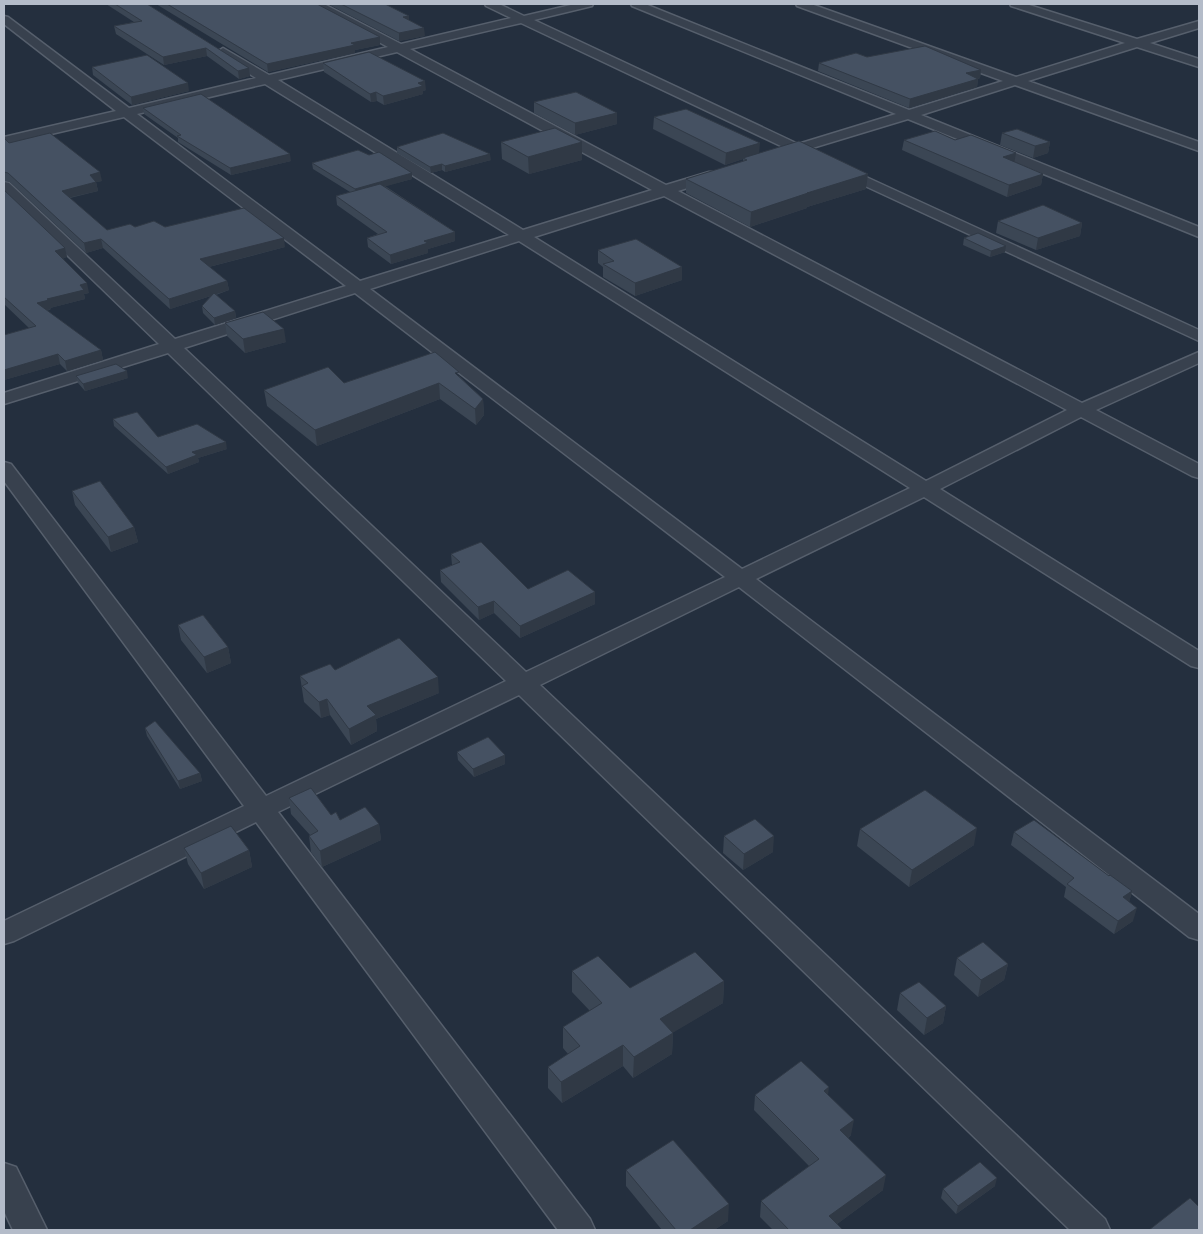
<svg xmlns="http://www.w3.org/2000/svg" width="1203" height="1234" font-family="Poppins,sans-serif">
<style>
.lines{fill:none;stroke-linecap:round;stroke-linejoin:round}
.street-casing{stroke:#565f6c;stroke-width:3}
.street{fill:#38414e;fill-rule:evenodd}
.wall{fill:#3b4654}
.shaded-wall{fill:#303945}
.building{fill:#455162;stroke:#303945}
</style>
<rect width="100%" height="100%" fill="#242f3e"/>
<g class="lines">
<!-- street casing -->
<g class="street-casing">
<g id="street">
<path d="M311,4H324L401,44L511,18L486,6L485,4H499L524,16L575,4H593L592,6L534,20L798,144L896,114L632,6L631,4H645L909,110L1003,81L797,6L796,4H811L1016,77L1125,43L1011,6L1010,4H1026L1137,39L1199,21V28L1150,43L1199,59V67L1137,47L1028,81L1199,142V151L1015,85L921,115L1199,227V237L908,119L809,149L811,152L809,155C803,156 802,154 796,154C789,153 783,159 775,157L773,154L775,151L785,148L521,23L410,49L666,185L709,172H719L721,175L719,178L678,191L1082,403L1199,352V363L1096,410L1199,464V478L1192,476L1081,417L940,489L1199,651V668L1191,666L924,497L756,579L1199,914V940L1189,937L739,587L540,685L1105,1219L1110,1230H1070L519,695L278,812L590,1219L595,1230H558L256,822L14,941L4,944V921L244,806L4,481V462L11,464L266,796L506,681L168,353L4,404V393L159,344L4,194V182L9,183L175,339L346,286L124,117L4,145V137L116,111L4,24V16L8,17L129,108L256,78L219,55L217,52L223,48L269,75L388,47L312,6ZM397,52L652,190L523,230L278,80ZM265,84L509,235L360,281L137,114ZM664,196L1067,410L926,481L534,237ZM519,241L910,488L742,569L370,289ZM355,293L725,577L526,672L184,348Z"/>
<path d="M840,165L1199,330V341L835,172L833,169L835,166Z"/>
<path d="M4,1163L16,1167L47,1230H13L4,1211Z"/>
</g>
</g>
<!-- street -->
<use href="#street" class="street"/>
</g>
<!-- wall -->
<g class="wall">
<path d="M106,4H147L249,68L250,76L239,79L207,56L164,65L116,34L114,26L134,22Z"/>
<path d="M156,4H317L380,37V45L355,50V53L268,72Z"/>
<path d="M328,4H385L409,20L425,36L399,41Z"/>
<path d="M867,57L981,70L980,78L978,79L977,87L909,108L818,71L819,63Z"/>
<path d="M323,63L426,90L423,91V94L384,105L377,101L371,102L324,72Z"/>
<path d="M92,67L189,91L132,105L93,75Z"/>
<path d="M534,102L617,124L575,135L534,113Z"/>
<path d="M143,108L291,161L231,175L178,142V138L144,114Z"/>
<path d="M654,117L759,153L866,189L807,207V208L750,227L686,193V179L743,162V159L725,165L653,129Z"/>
<path d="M1002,133L1050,142L1048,153L1033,158L1000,145Z"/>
<path d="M4,138L9,143L102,181L96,182L98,191L70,198L107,230L135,227H165L285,247L209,267L227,281L229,290L216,295L235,311L236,318L215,325L203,313L202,306L211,296L170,309L103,248L86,253L10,182L4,181Z"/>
<path d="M904,140H955L1043,174L1041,185L1007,197L902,150Z"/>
<path d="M501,142H582V160L529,174L502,159Z"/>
<path d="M397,147L491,160L445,172L442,170L431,173L397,153Z"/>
<path d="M369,155L412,173V179L385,186L455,232V241L428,249V253L391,264L368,247L367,238L378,234L337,205L336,196L350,192L313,169L312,163Z"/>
<path d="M4,190L65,248L67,257L63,258L89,293L84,294L85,299L50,308L51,309L47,311L101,350L103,360L67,371L60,364L4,380V335L29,328L5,305L4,301Z"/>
<path d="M998,221L1082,223L1080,236L1036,250L996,233Z"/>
<path d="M964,238L1005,252L990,257L963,245Z"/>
<path d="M598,250L682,280L635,296L603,277V267L598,263Z"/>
<path d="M225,323L286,342L245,353L227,336Z"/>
<path d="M76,376L128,378L85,391L78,383Z"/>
<path d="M459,376L483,399L484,415L476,425L440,399L317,446L267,406L264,390L344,383Z"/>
<path d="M113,419L158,437L227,449L198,458L199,462L168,474L114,426Z"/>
<path d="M72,491L134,527L138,542L111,552L75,505Z"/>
<path d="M451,554L528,589L595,604L520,638L494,613L479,620L441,582L440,570L452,565Z"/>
<path d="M178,625L228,647L231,663L207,673L181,640Z"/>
<path d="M335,670L439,693L376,719L377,731L351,745L330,715L321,718L304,702L300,676Z"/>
<path d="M145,728L200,773L202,781L180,789L147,736Z"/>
<path d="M457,752L505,755V764L474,777L458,760Z"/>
<path d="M289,798L331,815L340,820L379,824L381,840L322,867L311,852L309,836L310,835L291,814Z"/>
<path d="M860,829L974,845L909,887L857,846Z"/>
<path d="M1014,832L1109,876L1132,891L1129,902L1133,921L1114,934L1064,897L1066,887L1011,845Z"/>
<path d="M724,836L773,852L743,870L723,853Z"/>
<path d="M184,848L249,850L252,867L204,889L188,864Z"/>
<path d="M957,958L1008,964L1004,980L978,997L954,975Z"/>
<path d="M572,971L630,988L724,981L723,1003L673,1032L672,1054L633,1078L623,1066L562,1103L548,1088V1067L568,1054L563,1048V1027L590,1011L572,992Z"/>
<path d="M900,993L946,1006L943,1023L924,1035L897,1010Z"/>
<path d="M755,1095L828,1096L851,1135L848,1138L883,1190L837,1224L843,1230H773L760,1217L761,1201L809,1166L754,1110Z"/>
<path d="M626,1170L728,1221L714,1230H662L626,1186Z"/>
<path d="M995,1186L956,1214L941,1198L943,1189Z"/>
</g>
<!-- shaded-wall -->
<g class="shaded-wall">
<path d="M409,16V23L403,17Z"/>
<path d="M424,28L425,36L399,41V33Z"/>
<path d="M380,37V45L355,50V53L268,72L267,64L351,43Z"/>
<path d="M206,48L207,56L164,65L163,57Z"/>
<path d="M249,68L250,76L239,79L238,71Z"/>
<path d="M981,70L980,78L978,79L977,87L909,108L910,99L966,73Z"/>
<path d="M425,81L426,90L423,91V94L384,105L383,96Z"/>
<path d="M188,83L189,91L132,105L131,97Z"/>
<path d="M376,92L377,101L371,102L370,94Z"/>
<path d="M617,113V124L575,135V123Z"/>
<path d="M582,142V160L529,174L528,157Z"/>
<path d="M1050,142L1048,153L1033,158L1035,146Z"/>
<path d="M760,143L759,154L743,158V159L725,165L726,153Z"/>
<path d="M1016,153L1014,164L1003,157Z"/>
<path d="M290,154L291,161L231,175L230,168Z"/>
<path d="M490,154L491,160L445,172V166Z"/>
<path d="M442,164V170L431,173L430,167Z"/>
<path d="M100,172L102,181L92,183L90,175Z"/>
<path d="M412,173V179L355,195V189Z"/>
<path d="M868,174L866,189L807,207V208L750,227L751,212L807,193Z"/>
<path d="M1043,174L1041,185L1007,197L1009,185Z"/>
<path d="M96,182L98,191L63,199L62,191Z"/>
<path d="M1082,223L1080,236L1036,250L1038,238Z"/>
<path d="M455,232V241L428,249V253L391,264L390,255L424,241Z"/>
<path d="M284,238L285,247L201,269L200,259Z"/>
<path d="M101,239L103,248L86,253L84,243Z"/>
<path d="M1006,246L1005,252L990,257L991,251Z"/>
<path d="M65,248L67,257L57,260L55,251Z"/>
<path d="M682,267V280L635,296V283Z"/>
<path d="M227,281L229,290L170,309L169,299Z"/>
<path d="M87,283L89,293L84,294L85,299L50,308L51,309L39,313L37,303L80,285Z"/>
<path d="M235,311L236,318L215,325L214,318Z"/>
<path d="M284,329L286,342L245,353L243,339Z"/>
<path d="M101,350L103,360L67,371L65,361Z"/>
<path d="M58,354L60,364L4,380V370Z"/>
<path d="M127,371L128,378L85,391L83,384Z"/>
<path d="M439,383L440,399L317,446L315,430Z"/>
<path d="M483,399L484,415L476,425L475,409Z"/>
<path d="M226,442L227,449L198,458L199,462L168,474L166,467L192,452Z"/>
<path d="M134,527L138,542L111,552L108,537Z"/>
<path d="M595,592V604L520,638V626Z"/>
<path d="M494,601V613L479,620L478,607Z"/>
<path d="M228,647L231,663L207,673L204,657Z"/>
<path d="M438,677L439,693L376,719L377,731L351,745L349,729L367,706Z"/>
<path d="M327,699L330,715L321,718L319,702Z"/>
<path d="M505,755V764L474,777L473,769Z"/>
<path d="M200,773L202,781L180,789L178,781Z"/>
<path d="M379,824L381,840L322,867L320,851Z"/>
<path d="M977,828L974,845L909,887L912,870Z"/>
<path d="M774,836L773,852L743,870L744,854Z"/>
<path d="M249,850L252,867L204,889L201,873Z"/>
<path d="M1132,891L1129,903L1123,897Z"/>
<path d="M1137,908L1133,921L1114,934L1118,921Z"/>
<path d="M1008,964L1004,980L978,997L981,980Z"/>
<path d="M724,981L723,1003L659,1041L660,1019Z"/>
<path d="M946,1006L943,1023L924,1035L927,1018Z"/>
<path d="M673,1033L672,1054L633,1078L634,1057Z"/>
<path d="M623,1045V1066L562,1103L561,1082Z"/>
<path d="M829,1087L827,1103L824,1091Z"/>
<path d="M854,1120L851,1135L838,1145L840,1130Z"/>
<path d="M886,1175L883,1190L829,1230V1216Z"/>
<path d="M997,1178L995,1186L956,1214L958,1206Z"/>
<path d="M729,1204L728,1221L714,1230H690Z"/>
</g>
<!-- building -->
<g class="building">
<path d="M115,4H147L249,68L238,71L206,48L163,57L114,26L142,21Z"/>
<path d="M167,4H317L380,37L351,43L355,45L267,64Z"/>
<path d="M341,4H385L409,16L403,17L424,28L399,33Z"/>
<path d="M925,46L981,70L966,73L978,79L910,99L819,63L856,53L867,57Z"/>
<path d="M369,52L425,81L418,83L423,86L383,96L376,92L370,94L323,63Z"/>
<path d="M147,55L188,83L131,97L92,67Z"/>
<path d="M576,92L617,113L575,123L534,102Z"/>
<path d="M201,94L290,154L230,168L177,136L181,135L143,108Z"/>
<path d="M686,109L760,143L726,153L654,117Z"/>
<path d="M555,128L582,142L528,157L501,142Z"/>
<path d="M1017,129L1050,142L1035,146L1002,133Z"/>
<path d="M935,131L955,140L971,135L1016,153L1003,157L1043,174L1009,185L904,140Z"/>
<path d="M50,133L100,172L90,175L96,182L62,191L107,230L130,224L135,227L154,221L165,227L244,208L284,238L200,259L227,281L169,299L101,239L84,243L8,173L4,172V138L9,143Z"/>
<path d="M443,133L490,154L445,166L442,164L430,167L397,147Z"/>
<path d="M799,141L868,174L807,193H808L751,212L686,179L747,160L743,158Z"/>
<path d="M358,150L369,155L379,152L412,173L355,189L312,163Z"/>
<path d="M380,184L455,232L424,241L428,243L390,255L367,238L387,232L336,196Z"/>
<path d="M4,190L65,248L55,251L87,283L80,285L84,290L47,299L49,300L37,303L101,350L65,361L58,354L4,370V335L36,326L4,297Z"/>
<path d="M1043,205L1082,223L1038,238L998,221Z"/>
<path d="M978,233L1006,246L991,251L964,238Z"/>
<path d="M636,239L682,267L635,283L603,264L614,261L598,250Z"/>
<path d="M214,293L235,311L214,318L202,306Z"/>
<path d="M263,312L284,329L243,339L225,323Z"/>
<path d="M435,352L459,372L455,373L483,399L475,409L439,383L315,430L264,390L328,367L344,383Z"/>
<path d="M116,364L127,371L83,384L76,376Z"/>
<path d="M137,412L158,437L197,424L226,442L192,452L197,455L166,467L113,419Z"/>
<path d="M100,481L134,527L108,537L72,491Z"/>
<path d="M481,542L528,589L568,570L595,592L520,626L494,601L478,607L440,570L460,562L451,554Z"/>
<path d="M203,615L228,647L204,657L178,625Z"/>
<path d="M399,638L438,677L367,706L376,715L349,729L327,699L319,702L302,686L308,683L300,676L330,664L335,670Z"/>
<path d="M155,721L200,773L178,781L145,728Z"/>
<path d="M488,737L505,755L473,769L457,752Z"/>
<path d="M311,788L331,815L336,812L340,820L365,807L379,824L320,851L309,836L318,831L289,798Z"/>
<path d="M925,790L977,828L912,870L860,829Z"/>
<path d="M755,819L774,836L744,854L724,836Z"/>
<path d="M1034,820L1109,876L1110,875L1132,891L1123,897L1137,908L1118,921L1067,884L1074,878L1014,832Z"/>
<path d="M231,826L249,850L201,873L184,848Z"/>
<path d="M983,942L1008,964L981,980L957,958Z"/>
<path d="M695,952L724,981L660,1019L673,1033L634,1057L623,1045L561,1082L548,1067L580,1046L563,1027L602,1003L572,971L598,956L630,988Z"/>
<path d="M919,982L946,1006L927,1018L900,993Z"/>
<path d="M801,1061L829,1087L824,1091L854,1120L840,1130L886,1175L829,1216L843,1230H789L761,1201L819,1159L755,1095Z"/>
<path d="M673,1140L729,1204L690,1230H676L626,1170Z"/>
<path d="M980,1162L997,1178L958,1206L943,1189Z"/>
<path d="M1190,1198L1199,1207V1230H1149Z"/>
</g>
<!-- border -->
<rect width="1203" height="1234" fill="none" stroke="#b4bcc9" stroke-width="10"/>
</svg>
